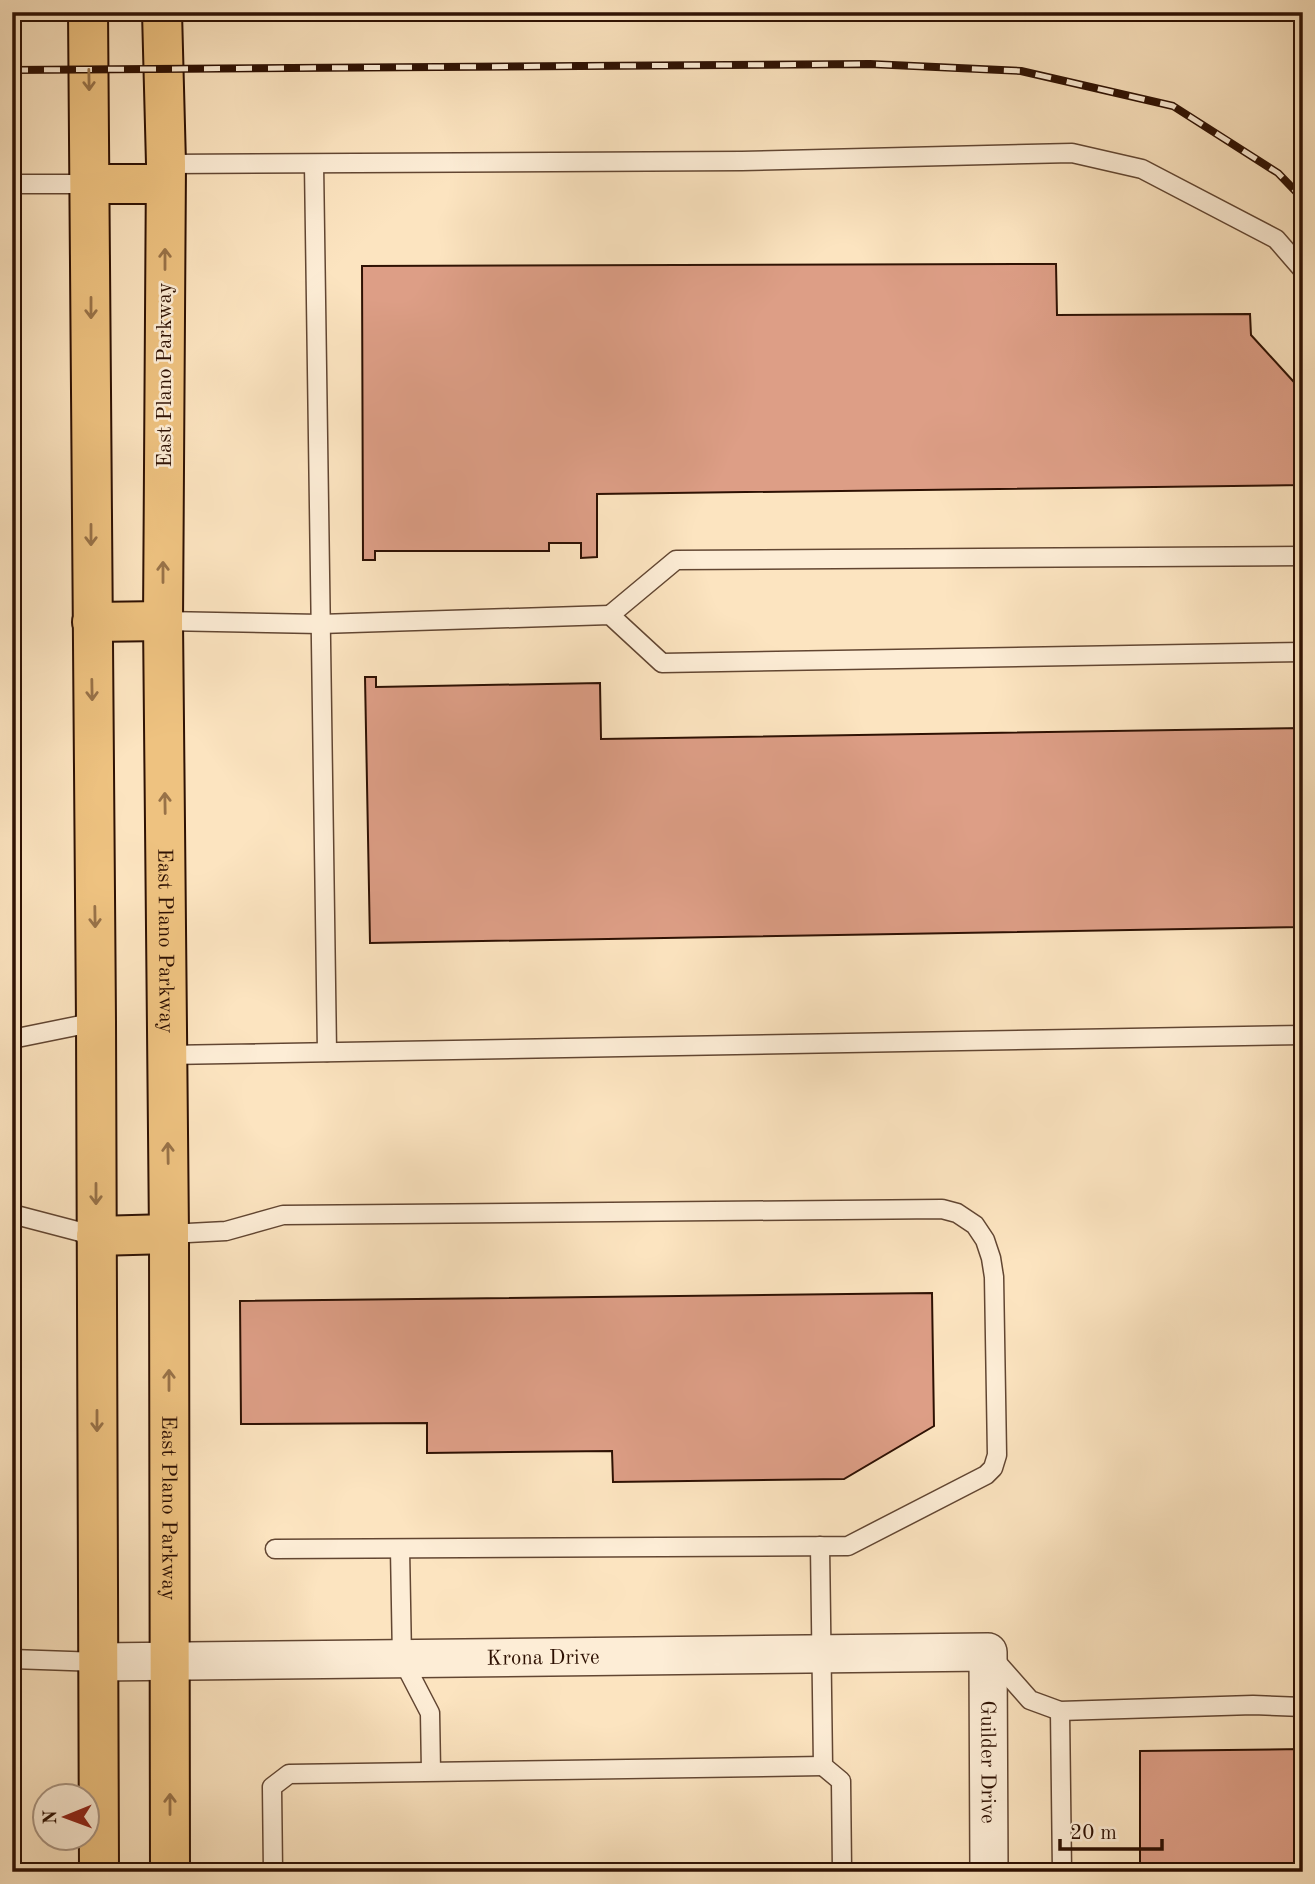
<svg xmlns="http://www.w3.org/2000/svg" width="1315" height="1884" font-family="'Old Standard TT',serif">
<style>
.building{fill:#dd9e86;stroke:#2e1103;stroke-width:2}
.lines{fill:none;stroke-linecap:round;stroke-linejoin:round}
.lane-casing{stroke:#624632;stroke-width:21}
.street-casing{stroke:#624632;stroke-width:40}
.primary-casing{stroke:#2e1103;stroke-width:42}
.lane{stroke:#fdedd6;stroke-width:18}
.street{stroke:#fdedd6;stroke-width:37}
.primary{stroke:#eec280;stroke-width:38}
.rail-casing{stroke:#2e1103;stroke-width:8}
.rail{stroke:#fdedd6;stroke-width:5;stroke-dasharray:16;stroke-linecap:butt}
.oneway{stroke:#987248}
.labels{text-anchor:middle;stroke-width:5;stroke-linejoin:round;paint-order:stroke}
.street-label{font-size:21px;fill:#2e1103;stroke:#fdedd6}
</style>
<rect width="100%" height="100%" fill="#fce4c0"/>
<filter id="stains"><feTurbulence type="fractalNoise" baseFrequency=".00286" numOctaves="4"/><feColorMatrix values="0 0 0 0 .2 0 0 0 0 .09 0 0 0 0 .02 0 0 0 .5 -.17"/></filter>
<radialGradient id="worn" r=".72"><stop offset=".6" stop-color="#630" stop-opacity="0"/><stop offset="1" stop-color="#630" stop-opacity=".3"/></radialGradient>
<!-- building -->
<g class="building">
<path d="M1056,264L1057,315L1250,314L1251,335L1303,392V485L597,494V557L581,558V543H549V551H375V560H363L362,266Z"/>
<path d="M365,677H376V687L600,683L601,739L1303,728V927L370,943Z"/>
<path d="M932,1293L934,1426L844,1479L613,1482L612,1451L427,1453V1423L241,1424L240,1301Z"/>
<path d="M1303,1749V1872H1140V1751Z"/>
</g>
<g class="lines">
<!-- lane casing -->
<g class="lane-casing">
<g id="lane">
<path d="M166,164L742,161L1072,153L1142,169L1276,239L1303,270"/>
<path d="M314,164L327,1052"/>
<path d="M12,184H90"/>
<path d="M610,615L676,560L1303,556"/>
<path d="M163,621L320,624L610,615L662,663L1303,652"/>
<path d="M12,1039L96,1022"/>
<path d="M167,1055L1303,1035"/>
<path d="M12,1214L96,1236"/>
<path d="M169,1234L226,1231L283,1215L942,1209L957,1213L975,1225L985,1240L991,1258L994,1277L997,1455L993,1468L986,1475L848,1546L275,1549"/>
<path d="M820,1546L823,1766L841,1781L842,1870"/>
<path d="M400,1549L402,1659L430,1713L431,1771"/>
<path d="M992,1657L1030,1700L1060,1711L1253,1705L1303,1707"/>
<path d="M12,1659L99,1662"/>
<path d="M1060,1711L1062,1872"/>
<path d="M273,1872L272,1787L289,1774L823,1766"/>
</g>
</g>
<!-- street casing -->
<g class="street-casing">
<g id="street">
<path id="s1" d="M99,1662L988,1652L989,1872"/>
</g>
</g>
<!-- primary casing -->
<g class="primary-casing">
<g id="primary">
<path d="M88,12L96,1022L99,1872"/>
<path id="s2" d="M162,12L166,164L163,621L169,1234L170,1872"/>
<path d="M90,184H165"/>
<path d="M92,622L163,621"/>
<path d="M96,1236L169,1234"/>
</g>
</g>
<!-- lane -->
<use href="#lane" class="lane"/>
<!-- street -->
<use href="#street" class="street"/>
<!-- primary -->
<use href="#primary" class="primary"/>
<!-- rail casing -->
<g class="rail-casing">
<path id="rail" d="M12,70L870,64L1021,71L1173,106L1278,173L1303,199"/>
</g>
<!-- rail -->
<use href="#rail" class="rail"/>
</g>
<!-- one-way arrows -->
<defs><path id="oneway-shaft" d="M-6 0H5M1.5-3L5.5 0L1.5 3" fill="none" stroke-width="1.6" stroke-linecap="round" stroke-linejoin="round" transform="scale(1.75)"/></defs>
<g class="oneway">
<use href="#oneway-shaft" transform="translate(89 80) rotate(89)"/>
<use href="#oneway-shaft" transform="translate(165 259) rotate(-90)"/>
<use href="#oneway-shaft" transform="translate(91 308) rotate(90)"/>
<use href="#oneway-shaft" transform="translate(91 535) rotate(90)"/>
<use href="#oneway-shaft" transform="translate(163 572) rotate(-90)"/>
<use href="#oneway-shaft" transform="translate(92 690) rotate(89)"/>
<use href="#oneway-shaft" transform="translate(165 803) rotate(-91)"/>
<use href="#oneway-shaft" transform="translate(95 917) rotate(89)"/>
<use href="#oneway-shaft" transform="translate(168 1153) rotate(-91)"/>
<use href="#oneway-shaft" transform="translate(96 1194) rotate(90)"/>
<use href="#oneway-shaft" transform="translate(169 1380) rotate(-90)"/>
<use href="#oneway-shaft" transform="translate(97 1421) rotate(90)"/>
<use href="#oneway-shaft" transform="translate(170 1804) rotate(-90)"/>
</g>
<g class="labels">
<!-- street labels -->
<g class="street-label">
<text transform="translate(164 375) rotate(-90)" y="7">East Plano Parkway</text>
<text dy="7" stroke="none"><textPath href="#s2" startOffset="929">East Plano Parkway</textPath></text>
<text dy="7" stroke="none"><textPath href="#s2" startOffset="1496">East Plano Parkway</textPath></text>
<text dy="7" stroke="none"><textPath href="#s1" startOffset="444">Krona Drive</textPath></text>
<text dy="7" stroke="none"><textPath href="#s1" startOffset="999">Guilder Drive</textPath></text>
</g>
</g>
<!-- margin -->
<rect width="1315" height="1884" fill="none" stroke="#fce4c0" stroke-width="42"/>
<rect x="14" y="14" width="1287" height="1856" fill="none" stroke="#2e1103" stroke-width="3.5"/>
<rect x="21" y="21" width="1273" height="1842" fill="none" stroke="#2e1103" stroke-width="2"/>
<!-- north arrow -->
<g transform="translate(66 1817) rotate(269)"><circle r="33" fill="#fdedd6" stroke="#aa9582" stroke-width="2"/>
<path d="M0-5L12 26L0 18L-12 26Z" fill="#8f2418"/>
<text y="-10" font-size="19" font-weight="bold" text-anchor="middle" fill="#2e1103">N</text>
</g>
<!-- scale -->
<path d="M1060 1839v10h102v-10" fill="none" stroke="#2e1103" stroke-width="3.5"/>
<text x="1070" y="1839" font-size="21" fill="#2e1103" stroke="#fdedd6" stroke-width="5" paint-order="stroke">20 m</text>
<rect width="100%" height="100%" filter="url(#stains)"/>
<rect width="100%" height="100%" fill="url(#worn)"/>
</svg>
